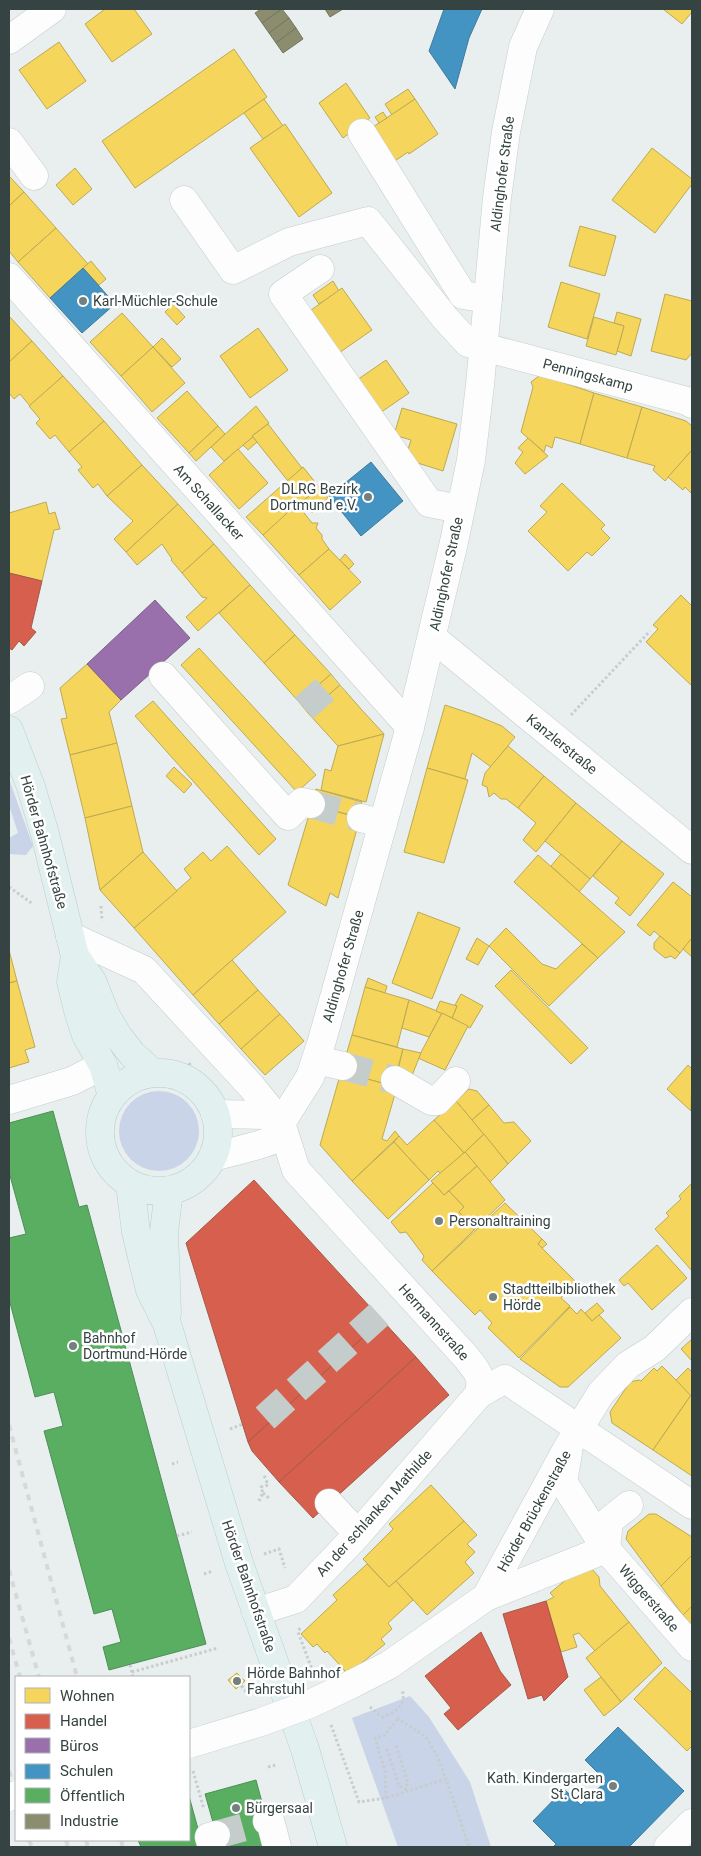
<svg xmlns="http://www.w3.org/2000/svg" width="701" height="1856" font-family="Roboto,sans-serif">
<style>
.green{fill:#c9d4e8}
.homes{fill:#f6d55c;stroke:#bcaa54}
.shops{fill:#d6604d;stroke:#a6584a}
.offices{fill:#9970ab;stroke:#7b638c}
.schools{fill:#4393c3;stroke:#3f7b9c}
.public{fill:#5aae61;stroke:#4f8e58}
.industry{fill:#8c8c6e;stroke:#727661}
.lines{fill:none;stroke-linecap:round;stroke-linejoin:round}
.minor-tunnel{stroke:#c4cdcc;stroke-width:28;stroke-dasharray:28 14;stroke-linecap:butt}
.minor-casing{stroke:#c5cdcc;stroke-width:29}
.major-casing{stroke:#b6d0cf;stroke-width:29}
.path{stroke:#c7cdcc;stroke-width:3;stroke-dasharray:2.5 2.5;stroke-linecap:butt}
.minor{stroke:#fcfdfc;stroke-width:28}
.major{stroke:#e3f0f0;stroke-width:28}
.rail{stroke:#d7d8d8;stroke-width:4;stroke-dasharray:6 6;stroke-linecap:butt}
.minor-bridge-casing{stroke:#c5cdcc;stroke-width:29;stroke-linecap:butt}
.path-bridge{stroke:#c7cdcc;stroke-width:3;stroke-dasharray:2.5 2.5;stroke-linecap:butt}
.minor-bridge{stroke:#fcfdfc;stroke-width:28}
.poi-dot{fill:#74807e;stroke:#fff;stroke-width:2}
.labels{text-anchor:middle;stroke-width:5;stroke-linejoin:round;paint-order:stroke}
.street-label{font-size:14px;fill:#354442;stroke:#fff}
.poi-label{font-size:14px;fill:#354442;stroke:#fff;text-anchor:start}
</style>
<rect width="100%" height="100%" fill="#e8efee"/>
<!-- green -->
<g class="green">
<path d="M9,779L33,846L26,855L9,854V838L18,833L9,805Z"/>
<circle cx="159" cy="1131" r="40"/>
<path d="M410,1696L429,1717L470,1782L491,1847H398L352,1718Z"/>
</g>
<!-- homes -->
<g class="homes">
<path d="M105,9H134L152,34L112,62L85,24Z"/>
<path d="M663,9H692V12L682,24Z"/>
<path d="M59,42L86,81L47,109L19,70Z"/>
<path d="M234,49L267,97L135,188L102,141Z"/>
<path d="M346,83L370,118L343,138L319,103Z"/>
<path d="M408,89L415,99L392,115L385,104Z"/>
<path d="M264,99L283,126L263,139L244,113Z"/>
<path d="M415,99L438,134L409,154L408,152L392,163L370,129Z"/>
<path d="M383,112L387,118L379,123L375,117Z"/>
<path d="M285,124L332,193L299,217L250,148Z"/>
<path d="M652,148L692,179V184L655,233L612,200Z"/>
<path d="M75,168L92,189L73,205L56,185Z"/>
<path d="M9,176L24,192L9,206Z"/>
<path d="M24,192L56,228L18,262L9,251V206Z"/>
<path d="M580,226L616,236L605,276L569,266Z"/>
<path d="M56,228L88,264L50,298L18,262Z"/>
<path d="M91,261L106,279L99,285L83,268Z"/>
<path d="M333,281L339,291L319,304L313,295Z"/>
<path d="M561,282L600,294L587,339L548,327Z"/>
<path d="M342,288L372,330L336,355L307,313Z"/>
<path d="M665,294L692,301V353L686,360L651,351Z"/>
<path d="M173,304L185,317L177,325L165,312Z"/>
<path d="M617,312L641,319L631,356L617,351L624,326L614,323Z"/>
<path d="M122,313L153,347L121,376L90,342Z"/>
<path d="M9,316L32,341L9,362Z"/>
<path d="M594,317L624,326L616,355L586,346Z"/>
<path d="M258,328L288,370L250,398L220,356Z"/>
<path d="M162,338L181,359L172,367L153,347Z"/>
<path d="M32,341L63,376L30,406L20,394L14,399L9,393V362Z"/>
<path d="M153,347L185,383L152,412L121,376Z"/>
<path d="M386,360L409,393L377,415L354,382Z"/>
<path d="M543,373L547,377L594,393L580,444L555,437L552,448L546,445L544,452L521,432L533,387L531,382Z"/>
<path d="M63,376L104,421L69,452L55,435L50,439L36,423L40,419L29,406Z"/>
<path d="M187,391L218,426L189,453L157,418Z"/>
<path d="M594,393L642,407L627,458L580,444Z"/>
<path d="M256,406L269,423L252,436L253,437L224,461L211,447Z"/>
<path d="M642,407L686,421L692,426V450L665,481L653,470L655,466L627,458Z"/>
<path d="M402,408L457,424L443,471L405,459L411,440L394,435Z"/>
<path d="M104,421L142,465L107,496L98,484L93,488L78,470L82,467L69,452Z"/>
<path d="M268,424L302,468L288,481L252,436Z"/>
<path d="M218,426L225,434L196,461L189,453Z"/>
<path d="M253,437L257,442L248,450L243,445Z"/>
<path d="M528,438L548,456L525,474L515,463L523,452L518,448Z"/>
<path d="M238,449L268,483L239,509L209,475Z"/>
<path d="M692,450V494L685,487L683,490L668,477Z"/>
<path d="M142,465L178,504L126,552L114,539L133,521L107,496Z"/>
<path d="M303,467L319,487L263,535L246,517Z"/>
<path d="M562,483L605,525L601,529L610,538L592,556L587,552L568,571L528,531L547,512L540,506Z"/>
<path d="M319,487L328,498L312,513L302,502Z"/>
<path d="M46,502L49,514L55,512L60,529L54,530L42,581L9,573V513Z"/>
<path d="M178,504L214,544L182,573L171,560L172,559L162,544L137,565L126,552Z"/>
<path d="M297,504L312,523H318L316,528L322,535V539L329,549L299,575L263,535Z"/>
<path d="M214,544L250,585L198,631L186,617L207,598L202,597L182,573Z"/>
<path d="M329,549L361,582L330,610L299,575Z"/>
<path d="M345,554L354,564L349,569L340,560Z"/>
<path d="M250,585L295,635L264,663L219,613Z"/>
<path d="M681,595L692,606V686L646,642L658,629L653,625Z"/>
<path d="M295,635L331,674L299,702L264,663Z"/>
<path d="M199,648L316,775L297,792L181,665Z"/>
<path d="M87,664L121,700L109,712L117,743L70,755L61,719L67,718L60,688Z"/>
<path d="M331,674L340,685L308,713L299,702Z"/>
<path d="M340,685L361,709L384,734L338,746L308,713Z"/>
<path d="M153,701L276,839L259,855L135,716Z"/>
<path d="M445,705L475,715L502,726L515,737L491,767L472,753L465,779L427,768Z"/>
<path d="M384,734L366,802L321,790L325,769L331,771L338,746Z"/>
<path d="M117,743L132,806L85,818L70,755Z"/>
<path d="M508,746L544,776L518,808L506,799H501L494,793L489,797L487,787L482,785L485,773Z"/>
<path d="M174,767L192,784L184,793L166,776Z"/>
<path d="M427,768L468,780L444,863L404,852Z"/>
<path d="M544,776L576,803L536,852L523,840L536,823L518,808Z"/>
<path d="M316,789L362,802L358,817L312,805Z"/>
<path d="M576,803L622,841L590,879L545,841Z"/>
<path d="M312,805L360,818L338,898L330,893L326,906L288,885Z"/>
<path d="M132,806L143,852L100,890L85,818Z"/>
<path d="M622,841L664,874L630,916L615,903L619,898L593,876Z"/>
<path d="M227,846L286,912L193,995L134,928L191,878L184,869L203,852L211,861Z"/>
<path d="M143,852L177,891L134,928L100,890Z"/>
<path d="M561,854L590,879L579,892L551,866Z"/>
<path d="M538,855L625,932L598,958L514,882Z"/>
<path d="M673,882L692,897V938L680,953L654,931L650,936L637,925Z"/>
<path d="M418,912L460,928L432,999L392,983Z"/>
<path d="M506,928L542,964L556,969L582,944L598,958L549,1006L489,946Z"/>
<path d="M660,936L680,953L675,959L671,956L665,958L654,949V943Z"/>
<path d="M477,938L489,946L478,965L466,959Z"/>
<path d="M692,938V957L683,949Z"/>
<path d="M9,950L17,981L9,983Z"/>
<path d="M232,960L258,990L219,1024L193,995Z"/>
<path d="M511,970L588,1048L571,1064L495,986Z"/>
<path d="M368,978L387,986L385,993L365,987Z"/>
<path d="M17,981L35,1047L25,1050L29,1062L9,1068V983Z"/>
<path d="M365,987L409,1000L397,1047L352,1035Z"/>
<path d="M258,990L280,1014L241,1049L219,1024Z"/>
<path d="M461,994L483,1006L470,1028L452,1018L457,1006L455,1005Z"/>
<path d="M409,1000L442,1013L429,1037L402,1028Z"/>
<path d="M440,1001L457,1006L452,1018L436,1011Z"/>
<path d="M442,1013L468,1026L445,1070L418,1058Z"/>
<path d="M280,1014L304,1041L265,1075L241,1049Z"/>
<path d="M352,1035L403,1049L393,1086L341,1072Z"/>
<path d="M403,1049L421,1053L411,1078L397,1074Z"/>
<path d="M688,1065L692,1069L691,1111L667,1089Z"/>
<path d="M341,1072L397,1087L382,1139L387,1141L395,1131L399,1136L352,1181L320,1145Z"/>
<path d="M469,1089L477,1091L489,1105L472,1120L456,1101Z"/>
<path d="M456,1101L484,1134L464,1153L434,1120Z"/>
<path d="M489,1105L504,1123L514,1122L531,1141L508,1164L472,1120Z"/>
<path d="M434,1120L464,1153L441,1174L438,1171L429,1180L394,1142L399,1136L407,1145Z"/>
<path d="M484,1134L508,1164L490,1182L465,1152Z"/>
<path d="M394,1142L429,1180L388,1219L352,1181Z"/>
<path d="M465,1152L477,1166L444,1195L431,1181Z"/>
<path d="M477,1166L505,1200L474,1230L459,1212L464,1207L449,1191Z"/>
<path d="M433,1183L444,1195L449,1191L464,1207L459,1212L474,1230L432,1271L422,1260L424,1256L406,1232L400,1233L391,1222Z"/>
<path d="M692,1183V1271L655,1229L669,1216L666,1213L681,1199L679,1196Z"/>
<path d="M505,1203L542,1239L538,1244L576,1282L561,1298L570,1306L519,1358L488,1328L492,1323L480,1310L475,1315L432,1271Z"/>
<path d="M542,1239L547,1244L542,1248L538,1244Z"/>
<path d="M657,1245L687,1278L652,1310L628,1283L624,1286L619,1280Z"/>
<path d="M597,1303L604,1311L592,1321L585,1313Z"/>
<path d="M570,1307L577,1314L581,1309L592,1321L599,1315L621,1338L568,1387H560L520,1359Z"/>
<path d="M692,1339V1361L681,1349Z"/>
<path d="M662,1366L691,1395L653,1450L612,1423L610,1412L630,1382L639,1380L641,1381L654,1368L657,1371Z"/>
<path d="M688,1368L692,1372V1397L676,1380Z"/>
<path d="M691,1395L692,1397V1476L653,1450Z"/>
<path d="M431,1485L464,1521L389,1587L363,1559L393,1529L389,1524Z"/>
<path d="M649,1514H656L692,1537V1555L661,1586L626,1539L628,1531Z"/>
<path d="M464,1521L477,1535L467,1544L475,1552L465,1562L474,1573L427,1615L396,1581Z"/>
<path d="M692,1555V1606L683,1615L661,1586Z"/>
<path d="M367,1564L389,1587L396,1581L413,1600L388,1623L392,1629L381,1639L385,1644L347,1675L344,1673L345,1671L327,1651L325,1653L317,1644L313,1647L301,1634L337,1600L333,1595Z"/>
<path d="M591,1568L599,1577L600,1586L629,1622L595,1651L579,1633L573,1635L577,1647L561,1652L546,1601L554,1597L550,1593L579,1569Z"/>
<path d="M692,1606V1626L683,1615Z"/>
<path d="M629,1622L662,1663L621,1702L586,1658Z"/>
<path d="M665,1667L692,1693V1746L687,1751L634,1699Z"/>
<path d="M237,1673L245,1681L236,1689L228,1680Z"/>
<path d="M601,1677L621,1702L604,1716L584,1690Z"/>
</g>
<!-- shops -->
<g class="shops">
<path d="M9,573L42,581L31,628L36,632L24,646L19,641L12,650L9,648Z"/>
<path d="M254,1180L382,1320L248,1442L186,1243Z"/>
<path d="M382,1320L416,1357L279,1482L252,1451L248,1442Z"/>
<path d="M416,1357L449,1395L313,1518L279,1482Z"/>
<path d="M546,1601L568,1677L544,1701L542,1695L528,1699L503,1614Z"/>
<path d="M481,1632L500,1671L511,1685L458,1730L444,1714L451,1708L425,1676Z"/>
</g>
<!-- offices -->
<path class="offices" d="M155,600L190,638L121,700L87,664Z"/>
<!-- schools -->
<g class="schools">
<path d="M444,9H482L469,38L455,89L429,51Z"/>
<path d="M83,268L115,304L82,333L50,298Z"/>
<path d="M371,462L403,501L361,536L329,496Z"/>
<path d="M618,1727L684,1791L629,1847H553L556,1844L533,1821L564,1789L581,1805L606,1781L585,1760Z"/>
</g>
<!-- public -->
<g class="public">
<path d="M53,1111L79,1207L87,1205L206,1644L109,1670L103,1647L121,1642L112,1609L94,1614L44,1431L63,1426L54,1392L35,1397L9,1299V1238L26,1234L9,1172V1123Z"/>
<path d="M256,1780L274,1847H220L205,1794Z"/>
<path d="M189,1796L203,1847H141L138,1840H189Z"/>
</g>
<!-- industry -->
<g class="industry">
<path d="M261,9H282L262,23L255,13Z"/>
<path d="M282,9L289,18L269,33L262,23Z"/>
<path d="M325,9H343L330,17Z"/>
<path d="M289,18L296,28L276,43L269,33Z"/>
<path d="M296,28L303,39L283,53L276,43Z"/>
</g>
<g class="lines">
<!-- minor-tunnel -->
<g class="minor-tunnel">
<path d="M304,708L336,680"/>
<path d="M311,804L361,818"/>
<path d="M343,1066L395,1080"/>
<path d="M265,1418L382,1312"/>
<path d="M216,1835L267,1821"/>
</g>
<!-- minor casing -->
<g class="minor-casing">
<g id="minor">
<path d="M9,40L52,9"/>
<path d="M362,133L463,295L488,299"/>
<path d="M9,142L34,176"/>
<path d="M184,200L233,270L289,242L368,221L445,318L468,343L687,401L692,404"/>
<path d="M320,269L283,294L429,503L460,509"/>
<path d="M9,277L410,727"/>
<path d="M433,638L692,850"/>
<path d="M163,676L288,816L302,802L311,804"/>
<path d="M9,700L30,686"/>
<path d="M361,818L383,824"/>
<path d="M70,936L144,970L251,1086L281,1123L296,1170L466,1357C477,1372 483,1375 479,1394"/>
<path d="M316,1060L343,1066"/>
<path d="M395,1080L431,1101H437L456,1081"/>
<path d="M9,1100L72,1081L103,1065"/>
<path d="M215,1114L265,1115L281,1123"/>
<path d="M213,1157C233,1151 253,1148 273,1140L281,1123L310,1077L321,1044L410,727L454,542L471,460L480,385L497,198L506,132L523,47L540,9"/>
<path d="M568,1453L563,1482L606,1549L692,1647"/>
<path d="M329,1503L358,1534"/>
<path d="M606,1549L609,1521L629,1505"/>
<path d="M486,1597L569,1445L601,1393L628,1365L655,1348L692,1312"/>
<path d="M256,1612L296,1599L358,1534L479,1394L505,1379L692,1505"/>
<path d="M352,1684L389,1665L486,1597L606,1549"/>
<path d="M267,1821L270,1820L277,1847"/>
<path d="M212,1847L209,1837L216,1835"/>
<path d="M668,1847L692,1823"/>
</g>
</g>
<!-- major casing -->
<g class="major-casing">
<g id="major">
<path d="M9,730L31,787L45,834L75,956L92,981L106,1016L118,1036L132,1054L153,1073"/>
<path d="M75,956L71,982L79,1014L86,1035L103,1065L112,1096"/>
<circle cx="159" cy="1132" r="59"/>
<path d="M130,1184L136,1232L150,1290L167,1324L239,1563L305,1749L333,1847"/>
<path d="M167,1313L164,1231L169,1191"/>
</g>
</g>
<!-- path -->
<g class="path">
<path d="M571,715L650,631"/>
<path d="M9,887L33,904"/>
<path d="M101,906L102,921"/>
<path d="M189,1063L202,1091"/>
<path d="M230,1429L243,1424"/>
<path d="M172,1464L178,1462"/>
<path d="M263,1493L269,1498"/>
<path d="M259,1501L263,1493L261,1487L268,1485L264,1475"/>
<path d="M177,1536L192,1532"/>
<path d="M264,1554L279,1549L285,1568"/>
<path d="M204,1574L213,1571"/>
<path d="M300,1628L298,1632L313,1672"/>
<path d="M130,1665L132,1672"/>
<path d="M133,1677L132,1672L218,1648"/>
<path d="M238,1682L251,1696"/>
<path d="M370,1707L379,1715L383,1717C396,1712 407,1705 402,1689"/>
<path d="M397,1718L426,1737L437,1756L446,1779"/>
<path d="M331,1725L359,1802L386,1798L446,1779L469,1847"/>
<path d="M396,1746L408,1783L405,1788L406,1792"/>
<path d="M387,1749L399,1786L405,1788"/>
<path d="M268,1767L276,1765"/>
<path d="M193,1771L204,1809"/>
<path d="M386,1798L385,1771L375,1738L386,1735L389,1729L398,1719"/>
</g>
<!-- minor -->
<use href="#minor" class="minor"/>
<!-- major -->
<use href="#major" class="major"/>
<!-- rail -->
<g class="rail">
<path d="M9,1425L77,1677"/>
<path d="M9,1570L39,1677"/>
<path d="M9,1638L20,1677"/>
<path d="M9,1771L16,1796"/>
<path d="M29,1840L32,1847"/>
<path d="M66,1840L68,1847"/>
<path d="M86,1840L88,1847"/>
<path d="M121,1840L123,1847"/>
</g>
<!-- minor-bridge casing -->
<g class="minor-bridge-casing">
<g id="minor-bridge">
<path d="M189,1744L261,1722L310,1704L352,1684"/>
<path d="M9,1797L16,1795"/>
</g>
</g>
<!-- path-bridge -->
<path class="path-bridge" d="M238,1682L250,1696"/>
<!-- minor-bridge -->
<use href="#minor-bridge" class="minor-bridge"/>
</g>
<!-- markers -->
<g class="poi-dot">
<circle cx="83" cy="301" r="5"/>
<circle cx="368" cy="497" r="5"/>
<circle cx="439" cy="1221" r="5"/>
<circle cx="493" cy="1297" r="5"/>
<circle cx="73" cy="1346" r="5"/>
<circle cx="237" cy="1681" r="5"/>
<circle cx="613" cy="1786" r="5"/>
<circle cx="236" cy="1808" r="5"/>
</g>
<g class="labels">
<!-- street labels -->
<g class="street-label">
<text transform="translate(502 174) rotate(-83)" y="5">Aldinghofer Straße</text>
<text transform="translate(588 375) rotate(15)" y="5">Penningskamp</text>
<text transform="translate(209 502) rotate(48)" y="5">Am Schallacker</text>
<text transform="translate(446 574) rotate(-78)" y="5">Aldinghofer Straße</text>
<text transform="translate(562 744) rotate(39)" y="5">Kanzlerstraße</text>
<text transform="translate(44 842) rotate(74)" y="5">Hörder Bahnhofstraße</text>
<text transform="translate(343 966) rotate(-74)" y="5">Aldinghofer Straße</text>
<text transform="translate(434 1322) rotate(48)" y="5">Hermannstraße</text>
<text transform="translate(534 1511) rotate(-61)" y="5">Hörder Brückenstraße</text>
<text transform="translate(374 1513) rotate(-48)" y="5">An der schlanken Mathilde</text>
<text transform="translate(249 1586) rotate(71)" y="5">Hörder Bahnhofstraße</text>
<text transform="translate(649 1598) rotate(49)" y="5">Wiggerstraße</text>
</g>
<!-- poi labels -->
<g class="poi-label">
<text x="93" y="306">Karl-Müchler-Schule</text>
<text x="358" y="494" text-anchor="end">DLRG Bezirk<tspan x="358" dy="16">Dortmund e.V.</tspan></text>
<text x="449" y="1226">Personaltraining</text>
<text x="503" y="1294">Stadtteilbibliothek<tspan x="503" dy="16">Hörde</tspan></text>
<text x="83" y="1343">Bahnhof<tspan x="83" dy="16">Dortmund-Hörde</tspan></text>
<text x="247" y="1678">Hörde Bahnhof<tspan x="247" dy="16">Fahrstuhl</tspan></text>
<text x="603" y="1783" text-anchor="end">Kath. Kindergarten<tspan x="603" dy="16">St. Clara</tspan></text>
<text x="246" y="1813">Bürgersaal</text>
</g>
</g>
<!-- border -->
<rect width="701" height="1856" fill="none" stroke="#354442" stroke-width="20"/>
<!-- legend -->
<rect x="15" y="1676" width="175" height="165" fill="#ffffff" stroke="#aeb4b3"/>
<rect x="25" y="1688" width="25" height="15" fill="#f6d55c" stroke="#aeb4b3"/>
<text x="60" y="1701" font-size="15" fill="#354442">Wohnen</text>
<rect x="25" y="1714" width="25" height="15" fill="#d6604d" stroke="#aeb4b3"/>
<text x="60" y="1726" font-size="15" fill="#354442">Handel</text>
<rect x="25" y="1738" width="25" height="15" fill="#9970ab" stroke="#aeb4b3"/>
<text x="60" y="1751" font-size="15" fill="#354442">Büros</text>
<rect x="25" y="1764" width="25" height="15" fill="#4393c3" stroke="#aeb4b3"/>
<text x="60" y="1776" font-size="15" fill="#354442">Schulen</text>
<rect x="25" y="1788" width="25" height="15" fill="#5aae61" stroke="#aeb4b3"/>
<text x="60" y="1801" font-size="15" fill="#354442">Öffentlich</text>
<rect x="25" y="1814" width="25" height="15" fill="#8c8c6e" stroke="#aeb4b3"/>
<text x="60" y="1826" font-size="15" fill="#354442">Industrie</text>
</svg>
